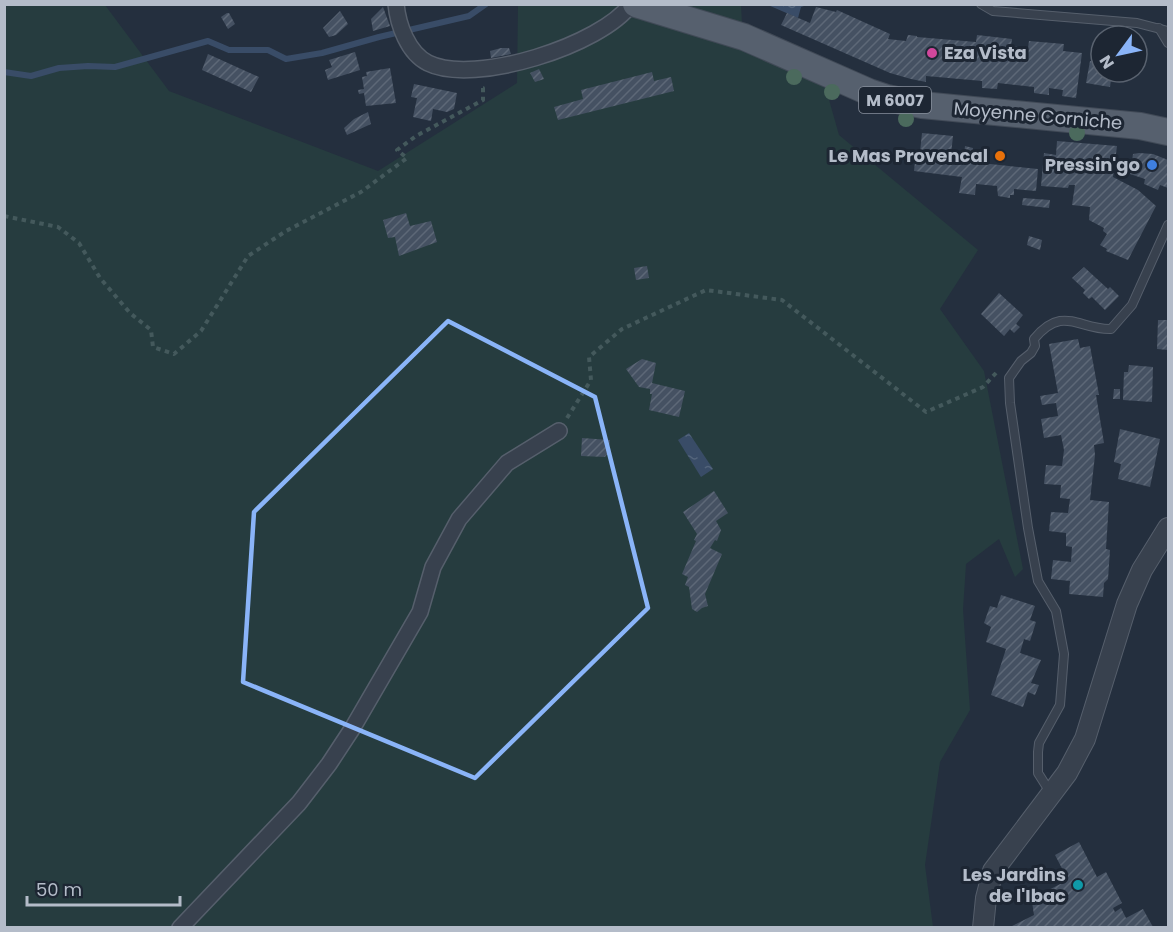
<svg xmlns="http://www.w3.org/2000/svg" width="1173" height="932" font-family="Poppins,sans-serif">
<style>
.grass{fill:#263c3f}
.water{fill:url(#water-ripples)}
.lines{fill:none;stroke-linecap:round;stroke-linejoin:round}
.stream{stroke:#394c67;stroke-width:6}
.building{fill:url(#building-hatch)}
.service-casing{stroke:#565f6c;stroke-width:10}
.minor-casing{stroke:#565f6c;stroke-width:18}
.tertiary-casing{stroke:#565f6c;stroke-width:22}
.primary-casing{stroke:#414a57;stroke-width:28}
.path{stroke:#44595c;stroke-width:4;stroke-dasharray:4.5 4.5;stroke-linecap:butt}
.service{stroke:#38414e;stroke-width:8}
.minor{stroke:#38414e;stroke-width:15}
.tertiary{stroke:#38414e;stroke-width:20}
.primary{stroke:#56606e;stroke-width:26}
.tree{fill:#4b6a5d}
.marked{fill:none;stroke:#8ab4f8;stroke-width:4.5;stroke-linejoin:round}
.hotel-dot{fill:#d1479c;stroke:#1d2633;stroke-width:2}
.food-dot{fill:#e8710a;stroke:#1d2633;stroke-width:2}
.shop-dot{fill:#3f7fe0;stroke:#1d2633;stroke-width:2}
.culture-dot{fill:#0f9aa8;stroke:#1d2633;stroke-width:2}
.labels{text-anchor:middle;stroke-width:6;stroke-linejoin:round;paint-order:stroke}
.shield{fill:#1d2633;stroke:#878f9c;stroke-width:1.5}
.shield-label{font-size:16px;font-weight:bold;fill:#b4bcc9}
.poi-label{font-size:18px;font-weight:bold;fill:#b4bcc9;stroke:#1d2633;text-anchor:end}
.street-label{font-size:18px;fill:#b4bcc9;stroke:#1d2633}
</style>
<defs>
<pattern id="water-ripples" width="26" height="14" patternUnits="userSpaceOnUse" patternTransform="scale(1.5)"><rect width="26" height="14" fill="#394c67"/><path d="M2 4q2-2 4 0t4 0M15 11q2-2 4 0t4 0" fill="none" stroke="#53647b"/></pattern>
<pattern id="building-hatch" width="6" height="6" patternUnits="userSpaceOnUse" patternTransform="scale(1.5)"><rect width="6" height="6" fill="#455162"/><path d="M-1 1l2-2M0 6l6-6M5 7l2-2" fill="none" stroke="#5d6877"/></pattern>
</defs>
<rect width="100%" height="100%" fill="#242f3e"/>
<!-- grass -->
<path class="grass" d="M5,5H105L169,91L378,171L517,83L518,5H741L742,24L826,89L839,135L978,250L940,309L984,371L1023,569L1015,577L999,539L966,564L963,609L970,710L940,762L925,865L933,927L5,928Z"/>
<!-- water -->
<g class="water">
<path d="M768,5V4L807,5L801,7L798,18Z"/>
<path d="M689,433L713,469L701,477L678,440Z"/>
</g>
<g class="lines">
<!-- stream -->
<path class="stream" d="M4,72L31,76L59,68L88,66L115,67L208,41L229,50H268L286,59L322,53L379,37L469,16L486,4"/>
</g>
<!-- building -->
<g class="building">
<path d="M383,7L390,26L373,31L371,19Z"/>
<path d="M816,7L836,12L837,10L890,34L888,39L906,41L908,35L917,36V37L976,42L977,35L1012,39L1011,46L1028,48L1029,41L1064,44L1063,51L1082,53L1076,98L1062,96L1063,90L1049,88V95L1034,93V87L998,83L997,89L982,88V81L926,76V82L911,79L890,73L781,25L787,13L810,23Z"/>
<path d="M340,11L348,24L336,35L329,37L323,28Z"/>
<path d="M227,13H229L235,24L228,29L221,17Z"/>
<path d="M501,48H509L511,54L491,58L490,51Z"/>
<path d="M355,52L360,70L328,80L325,70L332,67L329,60Z"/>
<path d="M208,54L259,77L251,92L202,70Z"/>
<path d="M1090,61L1101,63V72H1112L1110,87L1086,83Z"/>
<path d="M390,68L396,103L366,106L364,93L359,94L358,90L364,89L362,77L367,76L366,72Z"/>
<path d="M539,69L544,79L535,82L530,73Z"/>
<path d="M652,72L654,81L671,77L674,91L558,120L554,107L583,99L581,90Z"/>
<path d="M414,84L457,93L454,109L447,112L433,109L431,121L413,117L417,98L411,97Z"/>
<path d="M368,112L371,124L347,135L344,128L354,119Z"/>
<path d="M922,133L953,136L950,164L963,165L965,146L973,148L972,162L1038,169L1036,191L1014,189V195H1010V198L998,196L997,186L976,184L975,195L959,193L962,177L914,171L915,162H919Z"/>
<path d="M1057,141L1117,146L1113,177L1138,190L1156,206L1128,260L1106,251L1107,249L1100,245L1107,234L1103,231L1104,228L1089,220L1090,207L1072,205L1075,185H1069L1068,188L1041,186L1044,153L1056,155Z"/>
<path d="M1139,153L1153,154L1168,160V188L1160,185L1158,190L1144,184L1145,179L1130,174L1133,154Z"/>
<path d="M1023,198L1050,200L1049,208L1022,205Z"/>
<path d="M406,213L410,226L431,221L437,242L399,256L395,237L388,238L383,220Z"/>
<path d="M1029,236L1042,240L1040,250L1027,245Z"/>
<path d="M647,266L649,278L636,280L634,268Z"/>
<path d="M1084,267L1108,289L1110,287L1119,296L1105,310L1092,297L1089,299L1083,293L1085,290L1072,278Z"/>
<path d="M999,293L1023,315L1016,324L1020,327L1014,333L1010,329L1004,336L981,314Z"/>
<path d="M1158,320H1168V350L1157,349Z"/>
<path d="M1078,339L1080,348L1090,346L1099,395H1096L1104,443L1094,445L1095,455L1090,500L1109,502L1106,549L1110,550L1108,579L1104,583L1103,597L1069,594L1070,581L1051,579L1053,560L1071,562L1072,547L1066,546V533L1049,531L1051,512L1068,513L1070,499L1060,498L1061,485L1044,484L1046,465L1062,466L1064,450L1061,435L1044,438L1041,419L1058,416L1056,403L1042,405L1040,396L1058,393L1049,344Z"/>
<path d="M642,359L656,363L652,383L685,391L679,417L649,410L652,394H650V389L639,387L626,369Z"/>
<path d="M1129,365L1153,367L1152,402L1123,400L1124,372H1128Z"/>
<path d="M1114,389H1120V399H1113Z"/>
<path d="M1120,429L1160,439L1150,487L1118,479L1121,464L1114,462Z"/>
<path d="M582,438L610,440L608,453L605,457L581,456Z"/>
<path d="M714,491L728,513L716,521L721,530L717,541L715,540L710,548L722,554L705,594L708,606L702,608L697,612L692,609L689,587L685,585L688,577L682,574L696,541L694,540L697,534L683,512Z"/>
<path d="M1001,595L1035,606L1030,620L1036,622L1030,641L1024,639L1020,653L1041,660L1031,683L1039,685L1035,695L1028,692L1023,707L991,695L1006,649L986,642L991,627L984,623L990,606L997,608Z"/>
<path d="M1079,842L1097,877L1106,872L1122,903L1113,908L1115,912L1121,908L1126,918L1143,909L1153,927H1013L1012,926L1034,915L1032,902L1037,896L1068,880L1055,855Z"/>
</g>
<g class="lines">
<!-- service casing -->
<g class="service-casing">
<g id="service">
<path d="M981,4L993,11L1137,23L1168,31"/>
<path d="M1159,28L1168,43"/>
<path d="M1050,792L1038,773V752L1039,743L1060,705L1064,654L1056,611L1038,581L1028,528L1010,403L1009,378L1021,361L1031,353L1035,346L1034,339C1063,304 1079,330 1111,329L1132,305L1168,225"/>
</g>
</g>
<!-- minor casing -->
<g class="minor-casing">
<g id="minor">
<path d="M396,4C398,25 408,53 428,63C474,86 602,45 631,4"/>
<path d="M180,928L299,803L329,764L352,729L420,612L433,567L459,519L507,463L559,431"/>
</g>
</g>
<!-- tertiary casing -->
<g class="tertiary-casing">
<path id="tertiary" d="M983,928L986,898L993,871L1067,773L1085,739L1127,604L1142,570L1168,528"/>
</g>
<!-- primary casing -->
<g class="primary-casing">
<path id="primary" d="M636,4L744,37L869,92L887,98L922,105L1140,126L1168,132"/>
</g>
<!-- path -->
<g class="path">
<path d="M4,216L58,227L79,243L100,278L130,313L151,330L153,347L174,354L201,331L248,256L286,231L361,192L407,158L397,150L416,136L483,100V88L479,87"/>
<path d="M567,418L591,380L589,357L622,329L706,290L782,300L926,412L983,387L996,373"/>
</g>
<!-- service -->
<use href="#service" class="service"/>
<!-- minor -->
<use href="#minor" class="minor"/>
<!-- tertiary -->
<use href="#tertiary" class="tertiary"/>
<!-- primary -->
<use href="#primary" class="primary"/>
</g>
<!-- trees -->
<g class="tree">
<circle cx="794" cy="77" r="8"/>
<circle cx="832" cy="92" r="8"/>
<circle cx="906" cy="119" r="8"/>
<circle cx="1077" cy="133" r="8"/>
</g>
<!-- marked area -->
<path class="marked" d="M448,321L595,397L648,608L475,778L243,682L254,512Z"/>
<!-- markers -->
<circle class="hotel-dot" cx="932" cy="53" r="6"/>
<circle class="food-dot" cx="1000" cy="156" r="6"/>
<circle class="shop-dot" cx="1152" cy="165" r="6"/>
<circle class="culture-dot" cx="1078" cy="885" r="6"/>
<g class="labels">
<!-- shield labels -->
<rect class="shield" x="859" y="87" width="72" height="26" rx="4.5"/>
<g class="shield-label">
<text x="895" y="106">M 6007</text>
</g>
<!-- poi labels -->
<g class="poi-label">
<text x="944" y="59" text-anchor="start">Eza Vista</text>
<text x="988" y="162">Le Mas Provencal</text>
<text x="1140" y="171">Pressin'go</text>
<text x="1066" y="881">Les Jardins<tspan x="1066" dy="21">de l'Ibac</tspan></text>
</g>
<!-- street labels -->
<g class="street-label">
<text transform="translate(1038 116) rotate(5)" y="6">Moyenne Corniche</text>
</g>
</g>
<!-- border -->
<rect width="1173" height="932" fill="none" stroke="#b4bcc9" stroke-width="12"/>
<!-- north arrow -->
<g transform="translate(1119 54) rotate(237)"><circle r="28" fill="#1d2633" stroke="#59626f" stroke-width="1.5"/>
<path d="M0-4.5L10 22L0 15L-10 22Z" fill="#8ab4f8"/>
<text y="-9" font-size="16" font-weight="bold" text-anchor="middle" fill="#b4bcc9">N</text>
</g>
<!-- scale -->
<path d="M27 896v9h153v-9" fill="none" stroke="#b4bcc9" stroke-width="3"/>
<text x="36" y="896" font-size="18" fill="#b4bcc9" stroke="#1d2633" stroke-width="4.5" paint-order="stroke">50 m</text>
</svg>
